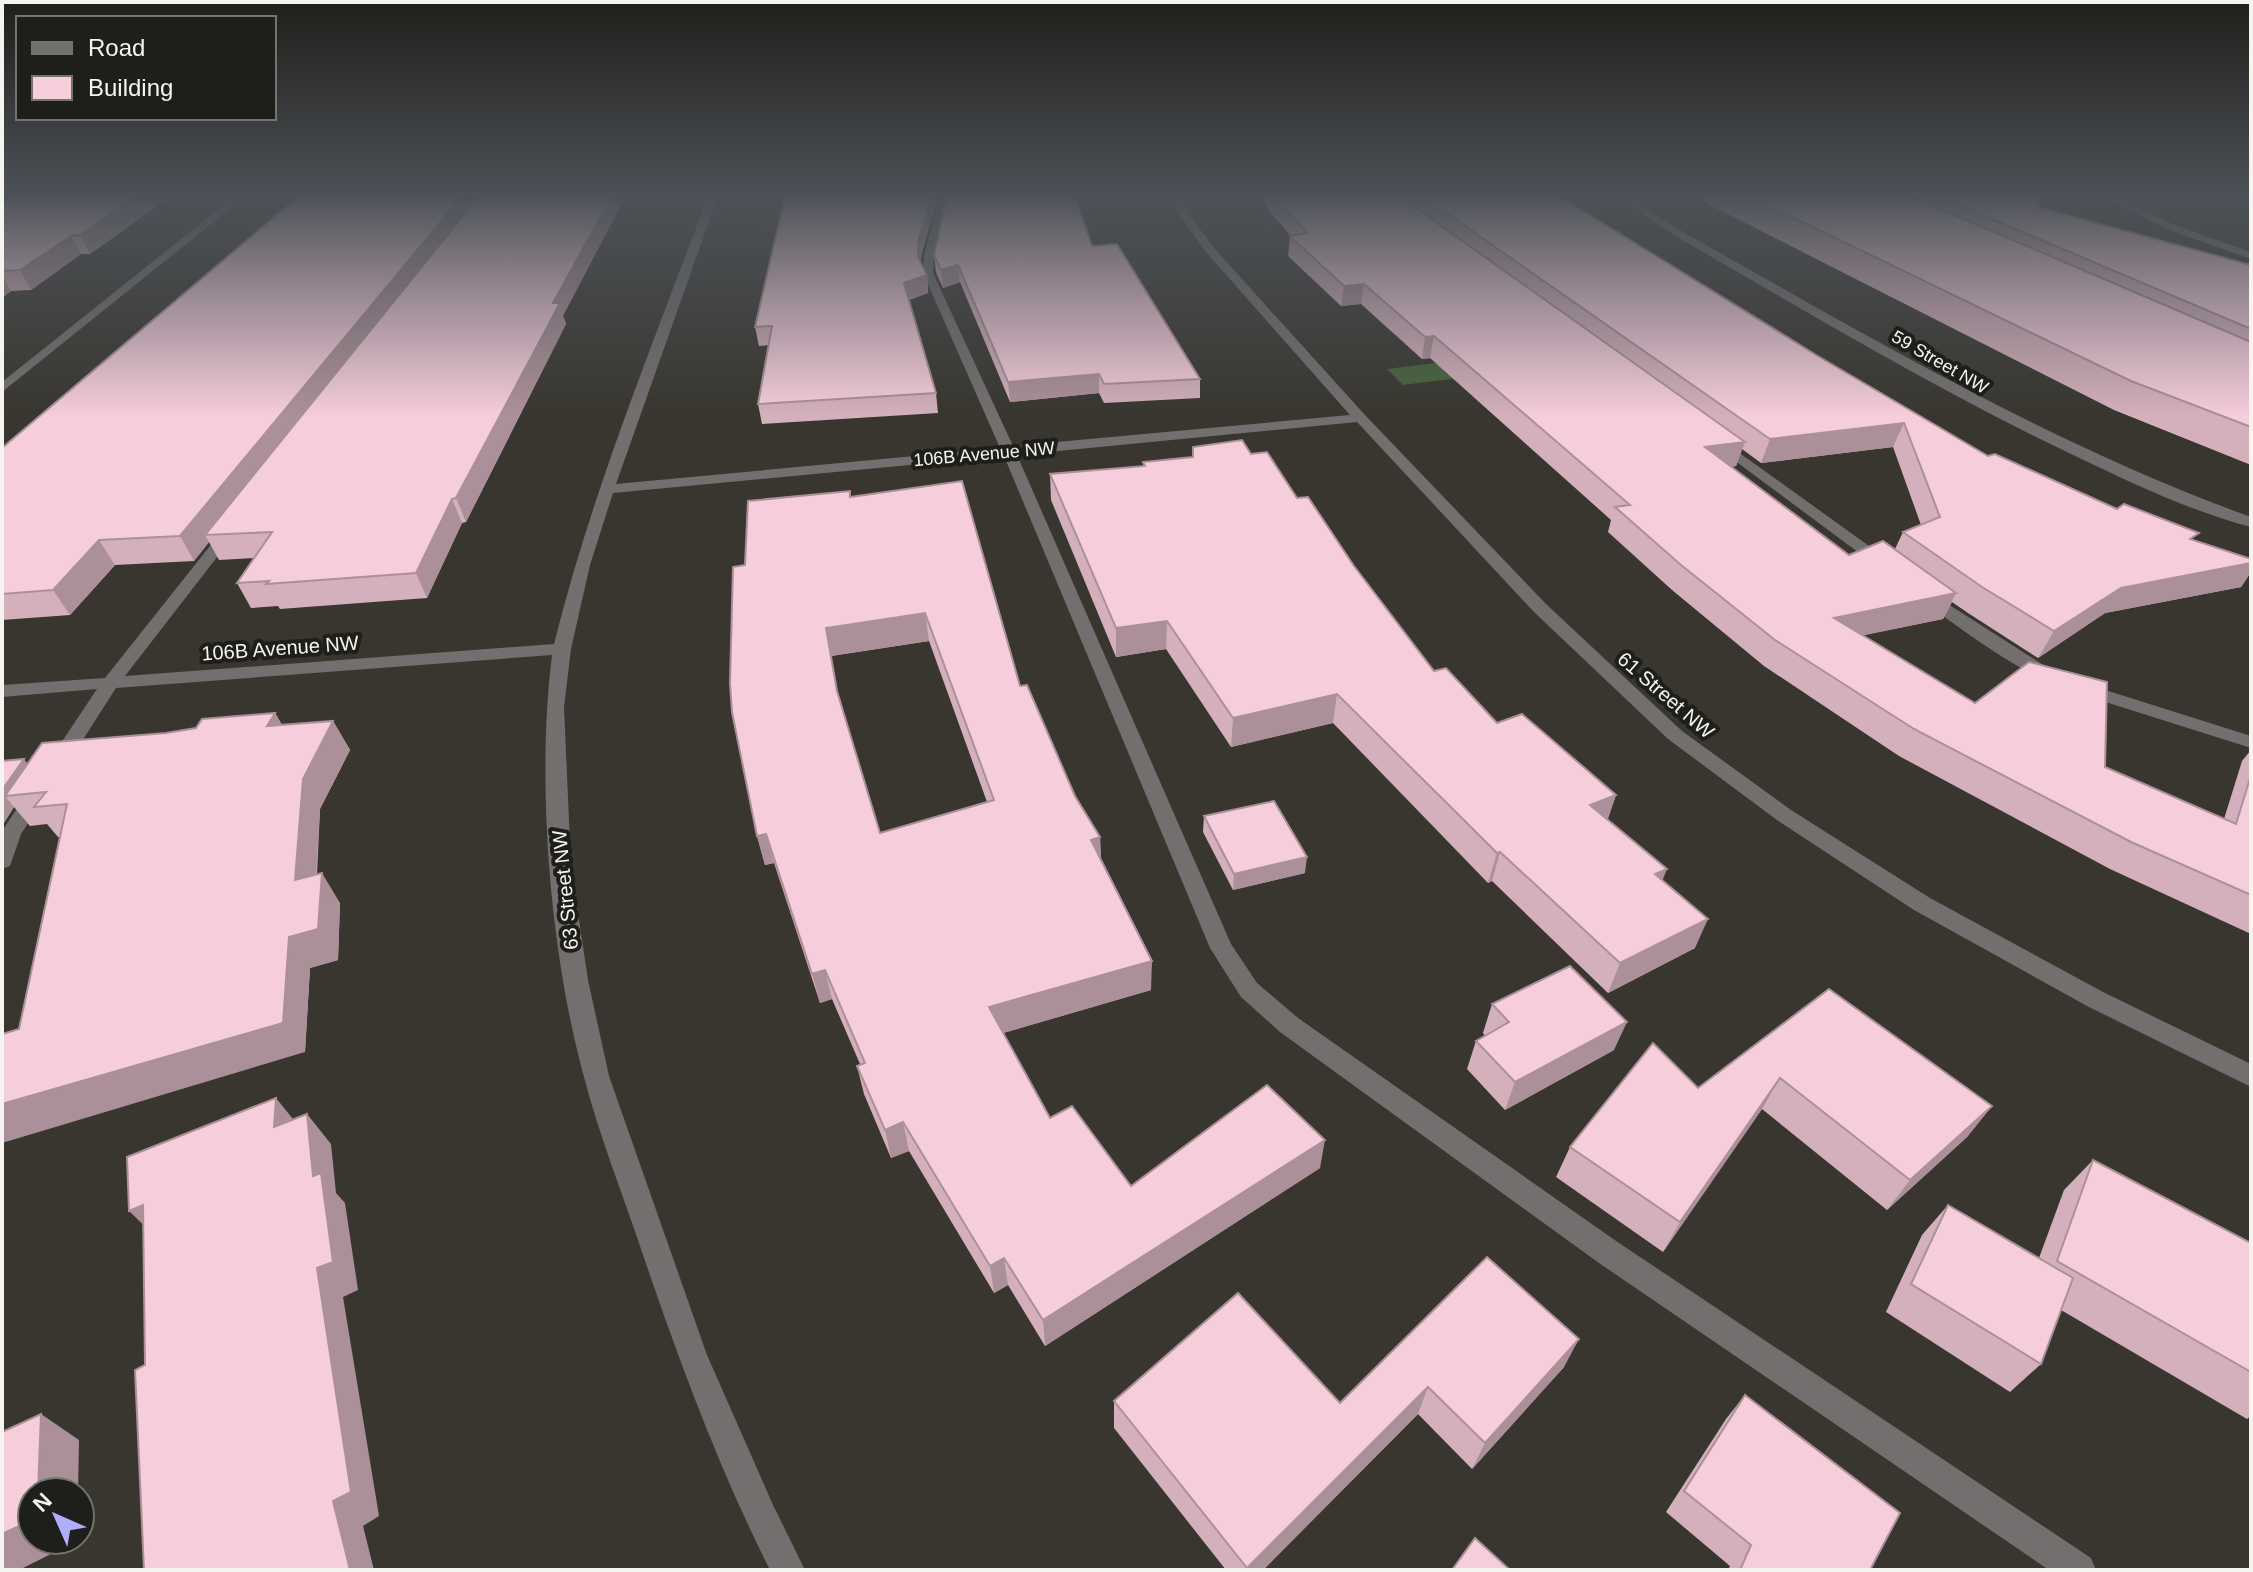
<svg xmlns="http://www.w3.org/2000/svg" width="2253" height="1572" font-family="Helvetica,sans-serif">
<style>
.green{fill:#47623c}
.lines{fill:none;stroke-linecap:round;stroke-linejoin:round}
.minor{fill:#746f6f;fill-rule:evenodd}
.wall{fill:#d4b0bc;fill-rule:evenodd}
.shaded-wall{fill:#ac9099}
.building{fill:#f6cddb;stroke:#ac9099;stroke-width:2;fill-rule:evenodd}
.labels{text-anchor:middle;stroke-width:8;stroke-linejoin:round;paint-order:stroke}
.far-street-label{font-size:18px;fill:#f5f4ef;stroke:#1e1e1a}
.street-label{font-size:20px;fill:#f5f4ef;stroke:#1e1e1a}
</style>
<rect width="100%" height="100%" fill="#38362f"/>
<!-- green -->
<path class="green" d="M1573,346L1592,361L1403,385L1387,369Z"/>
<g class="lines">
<!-- minor -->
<g class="minor">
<path d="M235,196H246L2,392V382Z"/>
<path d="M708,196H718L616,484L1000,448L923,273L924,256L939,196H949L934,256L933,273L1013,446L1350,415L1206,252L1177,211L1171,196H1181L1187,211L1214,248L1365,415L1546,604L1682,731L1791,810L1930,898L2103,992L2251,1064V1087L2087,1006L1914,910L1777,820L1668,739L1534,612L1357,422L1017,455L1231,944L1257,983L1298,1018L1619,1243L2091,1558L2096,1570H2049L1599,1263L1280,1032L1241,997L1210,948L1004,456L613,493L590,565L571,649L564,707L571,866L588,980L609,1076L707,1355L773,1505L805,1570H770C718,1467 678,1358 641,1249C622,1192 599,1135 584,1077C550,953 536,782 552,655L116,688L66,766L59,767L49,761L97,689L2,697V685L105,678L225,527L230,525L238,530L125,676L554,644C592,491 653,344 708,196Z"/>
<path d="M1624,196H1634L1652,213L1690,236C1873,339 2052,445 2251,517V527C2189,511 2128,481 2071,454C1937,390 1811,314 1682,240L1646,217Z"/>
<path d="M2099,196H2112L2180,227L2251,252V259L2172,231Z"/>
<path d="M1720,439L1890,561V567H1878L1715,446L1713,443Z"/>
<path d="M1926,590L2059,675L2056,679C2032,685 1943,615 1920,599L1918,595Z"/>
<path d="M2083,683L2251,736V748L2077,693L2074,689L2077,685Z"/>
<path d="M37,787L47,794L21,834L10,866L2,869V831L30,789Z"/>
</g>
</g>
<!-- wall -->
<g class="wall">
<path d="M2,196H171L90,254H81L31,290L11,291L2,298Z"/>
<path d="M785,196H938L921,256V262L927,275L928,293L909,300L936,393L938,413L762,424L758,404L769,345L759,346L755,327Z"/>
<path d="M1261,196H1559L1818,356L1988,456L2194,541L2251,559V572L2241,587L2105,613L2038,658L1968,613L1952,602L1943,619L1863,635L1975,703L2105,767L2224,819L2242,761L2251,750V934L2110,869L1899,756L1764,666L1672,590L1608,532L1611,520L1430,358L1422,359L1361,304L1341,306L1288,256L1290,236H1291L1270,212ZM1893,447L1921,525L1903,532L1895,549L1849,555L1731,467L1736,466L1742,449L1761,463Z"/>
<path d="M1704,196H2040L2038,207L2251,265V465L2114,410L1702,201Z"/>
<path d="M1092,246L1200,379V398L1104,403L1099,393L1010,402L960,282L943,288L936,272L934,255Z"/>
<path d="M563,316L566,324L466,522L462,523L427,598L280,609L278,606L251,608L237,583L254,558L219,560L209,542L194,561L115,565L70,615L2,620V448Z"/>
<path d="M1193,447L1251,454L1297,498L1354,566L1434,671L1497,723L1616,795L1607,820L1663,880L1695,948L1608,993L1492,881L1488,883L1333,723L1231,747L1166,649L1116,657L1051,500L1050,474L1143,466V462L1192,457Z"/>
<path d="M851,497L1020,686L1075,796L1100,837L1101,859L1151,990L1003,1033L1050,1118L1131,1186L1320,1168L1045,1346L1008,1285L994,1293L909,1151L891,1158L864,1094L857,1066L860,1064L832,999L820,1003L774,863L765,865L757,836L745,565ZM929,641L987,802L880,833L838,694L831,656Z"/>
<path d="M275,713L282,725L333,721L350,750L320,809L317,874L340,903L338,960L310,968L305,1052L19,1029L60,837H58L47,824L30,826L14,807L2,826V761L28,764L166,733L196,728Z"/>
<path d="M1204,816L1305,873L1233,890L1203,832Z"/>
<path d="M1829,989L1992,1106L1967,1137L1887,1210L1762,1109L1663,1252L1556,1177L1570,1147L1698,1088Z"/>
<path d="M1492,1004L1614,1050L1505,1110L1467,1069L1476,1041L1485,1036L1483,1033Z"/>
<path d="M2093,1160L2251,1243V1416L2247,1419L2061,1310L2041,1364L2010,1392L1886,1312L1922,1235L1948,1205L2039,1258L2064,1190Z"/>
<path d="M1487,1257L1564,1367L1472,1469L1418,1414L1263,1570H1226L1114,1428V1401L1340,1403Z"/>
<path d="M1745,1395L1870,1570H1728L1730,1566L1666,1512L1726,1419Z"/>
</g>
<!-- shaded-wall -->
<g class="shaded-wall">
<path d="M137,196H171L90,254L80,235Z"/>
<path d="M462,196H483L205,535L209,542L194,561L180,536Z"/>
<path d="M612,196H626L563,316L566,324L466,522L456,498L553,303Z"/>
<path d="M932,196H938L921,256L920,274L918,257L919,239Z"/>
<path d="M71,236L81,254L31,290L20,270Z"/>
<path d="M958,265L960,282L943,288L941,270Z"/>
<path d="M927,275L928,293L906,300L904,283Z"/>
<path d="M2,276L11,291L2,298Z"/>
<path d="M1364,284L1361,304L1341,306L1344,286Z"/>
<path d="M1434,336L1430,358L1422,359L1425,337Z"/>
<path d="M1099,374V393L1010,402L1008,382Z"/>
<path d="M1904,423L1893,447L1761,463L1770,439Z"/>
<path d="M1745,442L1736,466L1697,471L1705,447Z"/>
<path d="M452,499L462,523L427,598L416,573Z"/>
<path d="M99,540L115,565L70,615L53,590Z"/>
<path d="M2251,563V572L2241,587L2105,613L2038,658L2054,631L2121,588Z"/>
<path d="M1956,593L1943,619L1822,644L1834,618Z"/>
<path d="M925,613L929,641L831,656L826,628Z"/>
<path d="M1167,621L1166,649L1116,657V628Z"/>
<path d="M1337,694L1333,723L1231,747L1233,718Z"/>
<path d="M275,713L292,742L267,726Z"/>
<path d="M333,721L350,750L320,809L314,910L295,880L303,779Z"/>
<path d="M24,759L36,775L5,796L14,807L2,826V790Z"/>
<path d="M1616,795L1606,825L1590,805Z"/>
<path d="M766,834L774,863L765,865L757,836Z"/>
<path d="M1100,837L1101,866L1091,840Z"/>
<path d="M1500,852L1492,881L1488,883L1497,853Z"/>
<path d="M1307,857L1305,873L1233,890L1234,874Z"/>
<path d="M1667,869L1655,899V874Z"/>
<path d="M322,873L340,903L338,960L310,968L305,1052L2,1143V1104L289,937Z"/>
<path d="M1708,919L1695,948L1608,993L1620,963Z"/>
<path d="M1152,961L1151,990L993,1036L989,1007Z"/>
<path d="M825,970L832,999L820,1003L812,974Z"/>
<path d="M1627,1022L1614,1050L1505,1110L1515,1082Z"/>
<path d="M1780,1078L1762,1109L1663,1252L1680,1222Z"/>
<path d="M276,1098L301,1129L274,1127Z"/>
<path d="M1992,1106L1967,1137L1887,1210L1910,1180Z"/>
<path d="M307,1114L331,1144L336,1193L345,1203L358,1290L343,1297L379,1516L363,1526L374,1570H350L333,1501L317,1268L313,1176Z"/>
<path d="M903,1122L909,1151L891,1158L885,1130Z"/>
<path d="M1325,1140L1320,1168L1045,1346L1043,1320Z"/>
<path d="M143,1205L160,1241L129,1211Z"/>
<path d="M1004,1258L1008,1285L994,1293L990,1266Z"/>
<path d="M1579,1339L1564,1367L1472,1469L1485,1443Z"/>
<path d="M1428,1387L1418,1414L1263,1570H1247V1568Z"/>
<path d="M41,1414L79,1440L78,1492H38Z"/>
<path d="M32,1520V1540H77V1541L19,1570H2V1534Z"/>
</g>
<!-- building -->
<g class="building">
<path d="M2,196H137L80,235L71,236L20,270L2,271Z"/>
<path d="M299,196H462L180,536L99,540L53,590L2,594V448Z"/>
<path d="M479,196H612L553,303H560L456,498L452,499L416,573L266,584L269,581L237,583L272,532L205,535Z"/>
<path d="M785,196H932L919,239L918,257L927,275L904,283L936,393L758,404L772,326L755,327Z"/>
<path d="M947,196H1075L1092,246L1117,244L1200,379L1104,384L1099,374L1008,382L958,265L941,270L934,255Z"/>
<path d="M1274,196H1399L1745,442L1705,447L1849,555L1883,541L1956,593L1834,618L1975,703L2029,662L2107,682L2105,767L2236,824L2251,775V895L2131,842L1914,729L1775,640L1681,565L1615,507L1630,505L1434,336L1425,337L1364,284L1344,286L1290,236L1307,233Z"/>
<path d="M1422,196H1559L1818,356L1988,456L1995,454L2117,509L2124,504L2199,533L2190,539L2251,559V563L2121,588L2054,631L1982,587L1903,532L1940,517L1904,423L1770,439Z"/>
<path d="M1749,196H1910L2251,342V427L2131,381Z"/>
<path d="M1938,196H2040L2038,207L2251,265V329Z"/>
<path d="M1242,440L1251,454L1267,452L1297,498L1308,497L1354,566L1434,671L1446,668L1497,723L1522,714L1616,795L1590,805L1667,869L1655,874L1708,919L1620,963L1500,852L1497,853L1337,694L1233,718L1167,621L1116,628L1050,474L1145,466L1143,462L1193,457V447Z"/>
<path d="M962,481L1020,686L1027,685L1075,796L1100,837L1091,840L1152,961L989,1007L1050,1118L1072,1106L1131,1186L1267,1085L1325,1140L1043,1320L1004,1258L990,1266L903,1122L885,1130L857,1066L865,1063L825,970L812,974L766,834L757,836L732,712L730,683L733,567L745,565L748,501L850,491V497ZM925,613L994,800L880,833L837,691L826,628Z"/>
<path d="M275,713L267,726L333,721L303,779L295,880L322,873L318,929L289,937L283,1023L2,1104V1034L19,1029L67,804L34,807L46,792L5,796L42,743L166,733L196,728L202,719Z"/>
<path d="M24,759L2,790V761Z"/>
<path d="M1274,801L1307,857L1234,874L1204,816Z"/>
<path d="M1570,966L1627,1022L1515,1082L1476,1041L1509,1022L1492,1004Z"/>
<path d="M1829,989L1992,1106L1910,1180L1780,1078L1680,1222L1570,1147L1653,1043L1698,1088Z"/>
<path d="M276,1098L274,1127L307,1114L313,1176L321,1173L333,1262L317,1268L351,1492L333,1501L350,1570H144L135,1370L145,1365L143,1205L129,1211L127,1157Z"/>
<path d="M2093,1160L2251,1243V1372L2057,1261Z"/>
<path d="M1948,1205L2073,1278L2041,1364L1911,1284Z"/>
<path d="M1487,1257L1579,1339L1485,1443L1428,1387L1247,1568L1114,1401L1238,1293L1340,1403Z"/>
<path d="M1745,1395L1900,1513L1870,1570H1740L1751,1545L1684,1491Z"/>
<path d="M41,1414L38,1492H32V1520L2,1534V1432Z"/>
<path d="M1475,1538L1510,1570H1452Z"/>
</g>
<!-- sky -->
<linearGradient id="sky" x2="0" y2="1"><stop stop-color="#1f1e1a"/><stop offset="0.47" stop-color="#4d5258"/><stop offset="1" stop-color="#4d5258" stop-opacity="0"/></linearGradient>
<rect width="2253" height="417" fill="url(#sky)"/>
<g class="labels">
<!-- far-street labels -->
<g class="far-street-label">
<text transform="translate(1940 362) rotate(30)" y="6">59 Street NW</text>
<text transform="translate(984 454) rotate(-5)" y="6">106B Avenue NW</text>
</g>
<!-- street labels -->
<g class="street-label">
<text transform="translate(280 648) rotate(-4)" y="7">106B Avenue NW</text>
<text transform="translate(1666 695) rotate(41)" y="7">61 Street NW</text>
<text transform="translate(565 890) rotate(-96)" y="7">63 Street NW</text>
</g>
</g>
<!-- border -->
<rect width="2253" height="1572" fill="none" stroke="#f5f4ef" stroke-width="8"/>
<!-- legend -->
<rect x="16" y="16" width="260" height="104" fill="#1e1e1a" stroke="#74746f" stroke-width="2"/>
<rect x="32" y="42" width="40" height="12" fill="#746f6f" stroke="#74746f" stroke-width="2"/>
<text x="88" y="56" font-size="24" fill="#f5f4ef">Road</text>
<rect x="32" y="76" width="40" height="24" fill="#f6cddb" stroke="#74746f" stroke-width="2"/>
<text x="88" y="96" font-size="24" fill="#f5f4ef">Building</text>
<!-- north arrow -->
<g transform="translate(56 1516) rotate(315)"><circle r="38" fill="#1e1e1a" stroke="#74746f" stroke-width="2"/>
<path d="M0-6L14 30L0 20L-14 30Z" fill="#b0aefa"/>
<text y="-12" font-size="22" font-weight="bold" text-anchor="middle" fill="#f5f4ef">N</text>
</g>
</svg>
